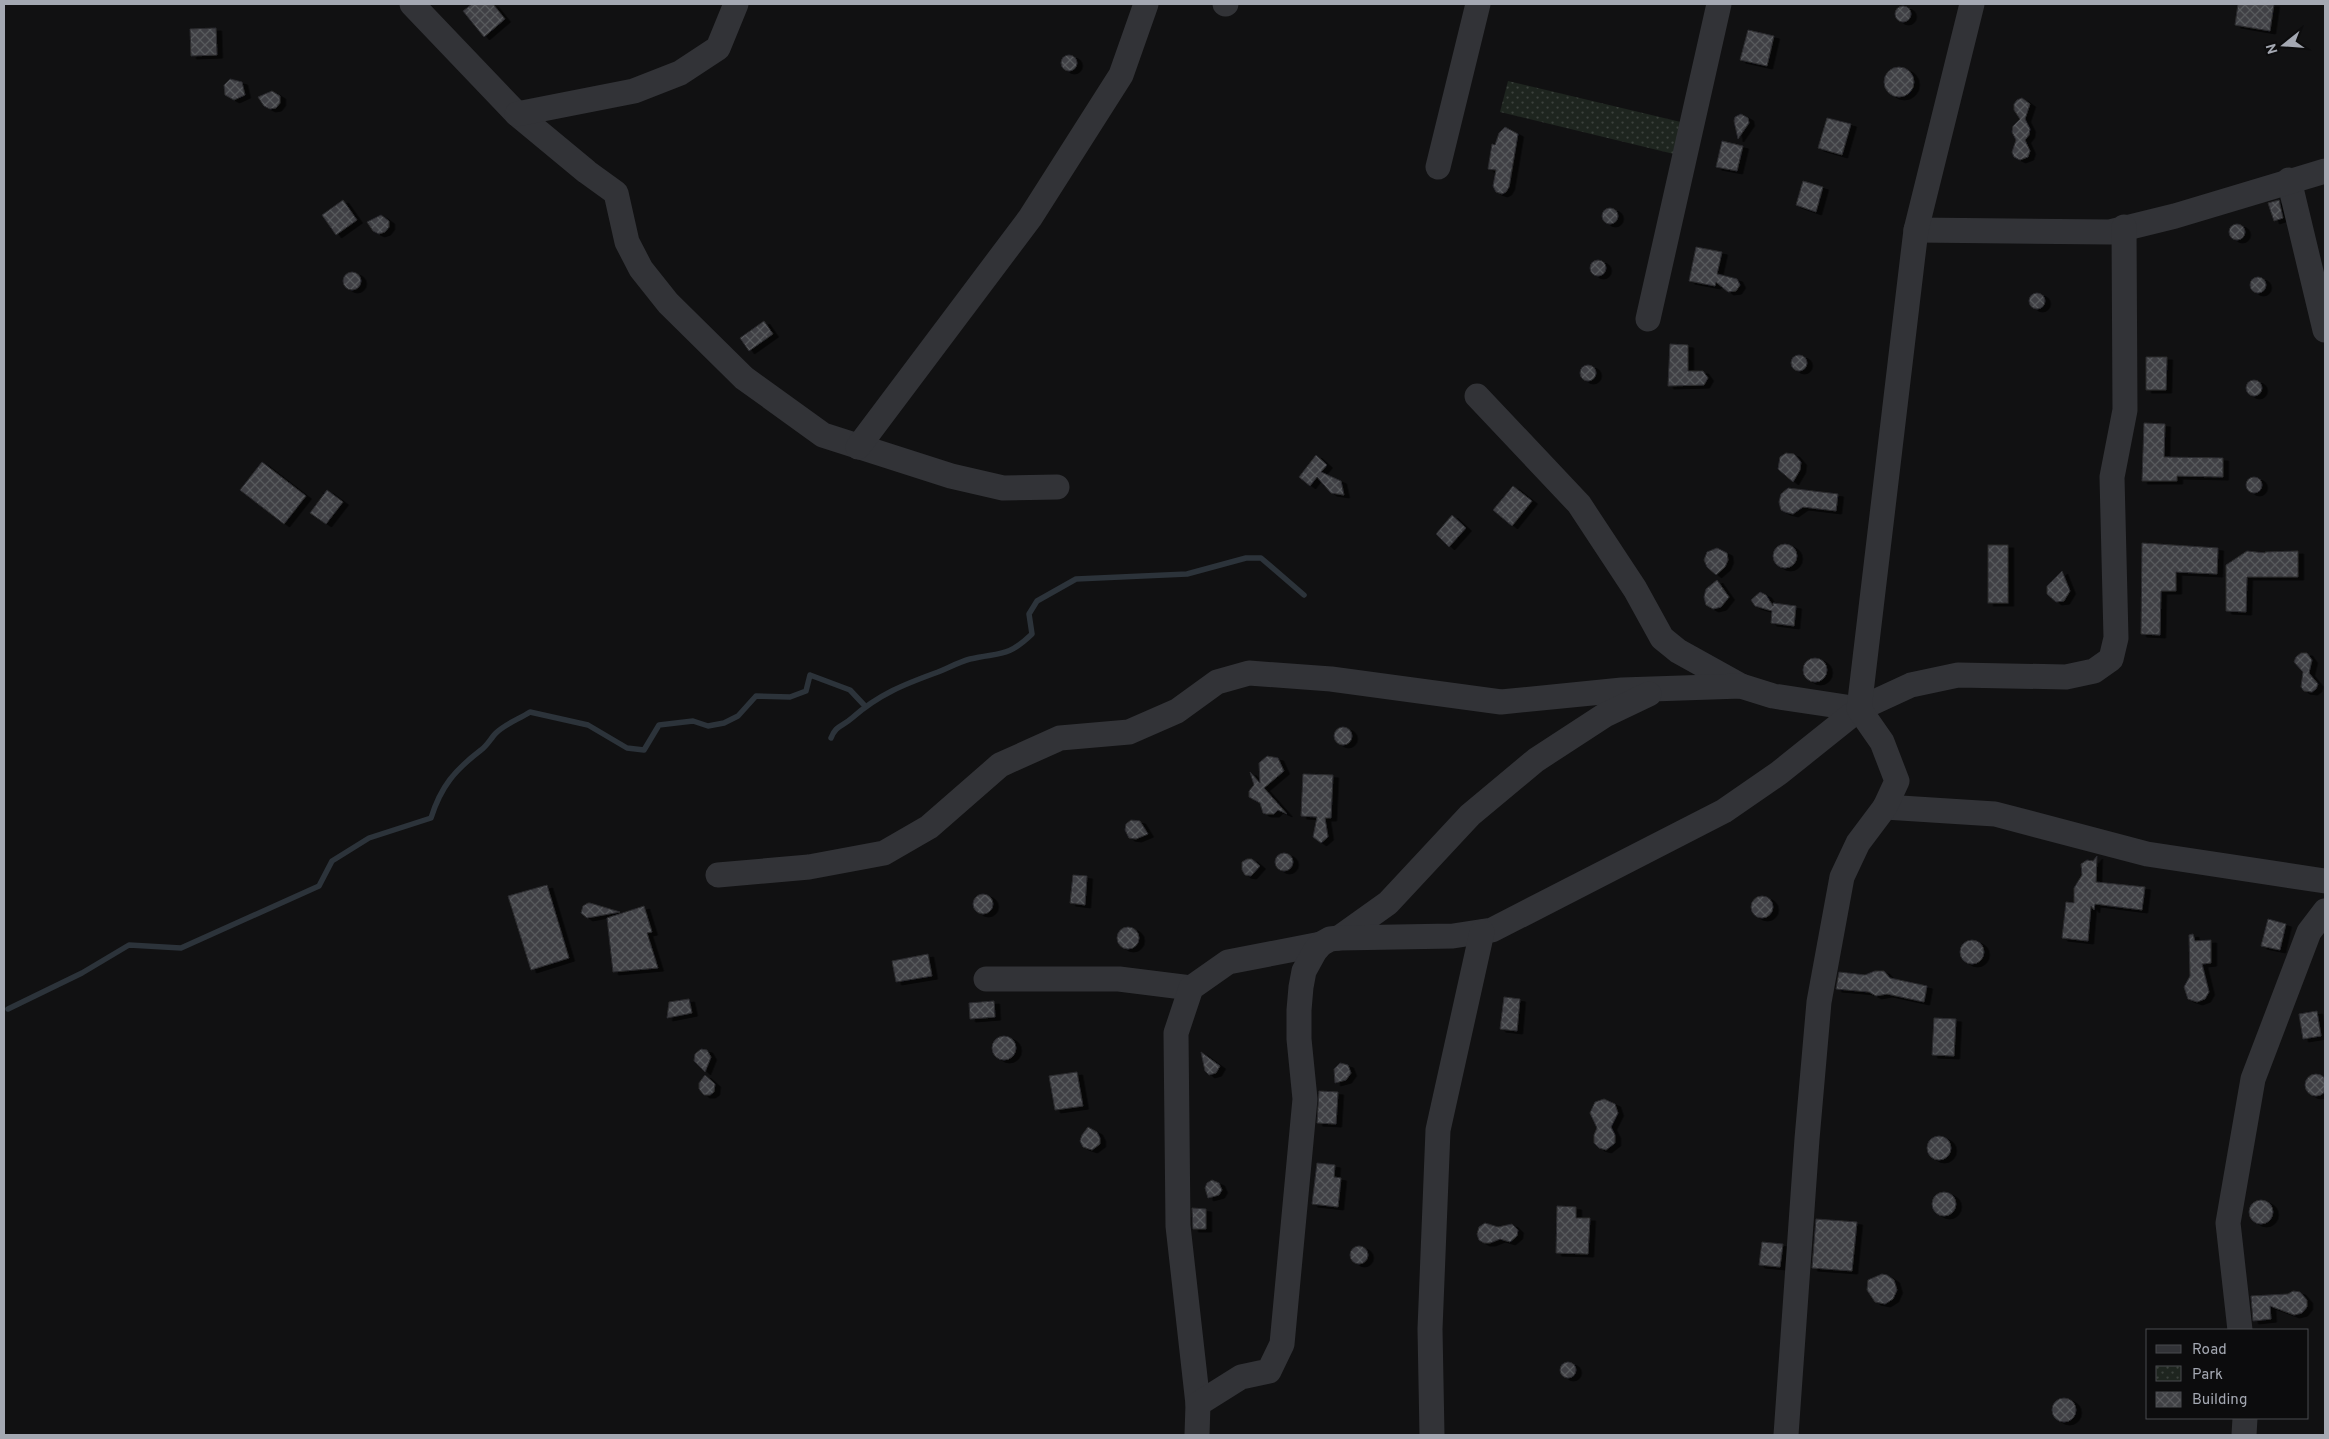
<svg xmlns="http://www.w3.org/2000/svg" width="2329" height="1439" font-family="Overpass,sans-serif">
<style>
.park{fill:url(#park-dots)}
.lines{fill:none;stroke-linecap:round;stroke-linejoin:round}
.stream{stroke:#2c333a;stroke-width:5.5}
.building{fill:url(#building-cross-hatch);stroke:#2b2b2e;filter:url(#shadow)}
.minor{stroke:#323337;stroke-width:25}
</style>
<defs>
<pattern id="park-dots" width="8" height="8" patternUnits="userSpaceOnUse" patternTransform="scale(1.25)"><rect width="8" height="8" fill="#1e251f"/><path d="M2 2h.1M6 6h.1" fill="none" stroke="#3c423d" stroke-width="1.8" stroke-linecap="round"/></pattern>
<pattern id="building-cross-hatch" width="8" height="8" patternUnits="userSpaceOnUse" patternTransform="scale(1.25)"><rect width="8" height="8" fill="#404145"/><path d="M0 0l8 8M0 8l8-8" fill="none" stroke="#595a5d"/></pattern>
<filter id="shadow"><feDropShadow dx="5.5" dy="3" stdDeviation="0" flood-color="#0009"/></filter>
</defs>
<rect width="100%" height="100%" fill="#111112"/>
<!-- park -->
<path class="park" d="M1508,81L1685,123L1678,155L1500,112Z"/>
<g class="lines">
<!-- stream -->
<g class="stream">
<path d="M831,738C836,725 842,727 852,718C879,694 905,684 938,672C948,668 959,662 970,659C1000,652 1007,658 1032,634L1029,614L1037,601L1076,579L1187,574L1246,558H1261L1304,595"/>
<path d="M8,1009L82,973L129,945L181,948L319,886L332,861L369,838L431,818C441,786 455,770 481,750C487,746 491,738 496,733C505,724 519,719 530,712L588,725L627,748L644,750L659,725L693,721L708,726L724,723L738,716L756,696L790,697L806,691L810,675L850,690L865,706"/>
</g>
</g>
<!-- building -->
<g class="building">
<path d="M472,4H493L505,19L484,37L463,11Z"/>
<path d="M2238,4H2274L2270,31L2235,25Z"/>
<circle cx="1903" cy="14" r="8"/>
<path d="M216,28L217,55L191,56L190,29Z"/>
<path d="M1748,30L1774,36L1767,66L1740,60Z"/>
<circle cx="1069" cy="63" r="8"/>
<circle cx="1899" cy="82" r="15"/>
<path d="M230,79L242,82L245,95L234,100L225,95L224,85Z"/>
<path d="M272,91L280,96V103L276,108L270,109L264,106L258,97Z"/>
<path d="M2022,98L2030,104L2025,119L2030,129L2029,135L2025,140L2030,151L2028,157L2020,160L2014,157L2012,152L2016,140L2012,132L2013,126L2020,119L2014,110V104L2017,100Z"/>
<path d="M1741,114L1748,118L1749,123L1738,139L1734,121L1735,117Z"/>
<path d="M1827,118L1851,124L1842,155L1818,148Z"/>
<path d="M1505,127L1518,134L1509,187L1506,192L1502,194L1496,192L1493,186L1496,170L1488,169L1492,144L1495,145L1499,133Z"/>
<path d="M1722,141L1743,146L1737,171L1716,167Z"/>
<path d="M1803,181L1823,187L1816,212L1796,205Z"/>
<path d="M343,200L357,220L336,235L322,215Z"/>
<path d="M2279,200L2283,218L2274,221L2268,203Z"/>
<circle cx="1610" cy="216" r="8"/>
<path d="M381,215L389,221V227L385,232L379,234L373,231L367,222Z"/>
<circle cx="2237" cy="232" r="8"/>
<path d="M1696,247L1722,252L1717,274L1737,279L1740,285L1736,291L1728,292L1716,282L1715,286L1689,281Z"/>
<circle cx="1598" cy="268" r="8"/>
<circle cx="352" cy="281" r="9"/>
<circle cx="2258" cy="285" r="8"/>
<circle cx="2037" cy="301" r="8"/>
<path d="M764,321L773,334L749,351L740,338Z"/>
<path d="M1670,344L1688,345V371H1703L1708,378L1704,385L1668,386Z"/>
<circle cx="1799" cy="363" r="8"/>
<path d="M2146,357H2167L2166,390H2146Z"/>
<circle cx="1588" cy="373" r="8"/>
<circle cx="2254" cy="388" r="8"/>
<path d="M2144,423L2165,424L2164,457L2223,458V477L2177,476V481H2142Z"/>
<path d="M1786,453L1794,454L1801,462L1800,470L1793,482L1778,469L1780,457Z"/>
<path d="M1316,455L1327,465L1321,472L1341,481L1344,495L1331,493L1317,477L1310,486L1299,477Z"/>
<path d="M262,462L306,496L284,524L240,490Z"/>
<circle cx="2254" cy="485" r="8"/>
<path d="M1513,486L1532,501L1512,526L1493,510Z"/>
<path d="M1788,488L1838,494L1836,511L1803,507L1793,514L1785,512L1781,510L1779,502L1781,494Z"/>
<path d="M327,490L343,502L326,524L310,513Z"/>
<path d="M1452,515L1466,528L1449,547L1436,534Z"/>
<path d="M2142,543L2218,548L2217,574L2176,572V591H2161L2160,635L2141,634Z"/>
<circle cx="1785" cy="556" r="12"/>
<rect x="1988" y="545" width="20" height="58"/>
<path d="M1717,548L1727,553L1728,560L1725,567L1716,575L1707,567L1704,560L1707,552Z"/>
<path d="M2247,551L2265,553V552L2298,551V577H2247L2246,612L2226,611V565Z"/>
<path d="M2062,571L2070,591L2064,601L2056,602L2047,594V586Z"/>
<path d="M1717,580L1729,597L1721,607L1713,609L1706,605L1704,597L1706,589Z"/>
<path d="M1760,592L1766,595L1773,606V603L1796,606L1794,626L1771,623L1772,611L1755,606L1751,600Z"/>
<path d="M2301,653H2307L2312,660L2309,673L2318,684L2316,689L2312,692L2304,691L2301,687L2303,672L2294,662L2296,657Z"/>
<circle cx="1815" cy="670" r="12"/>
<circle cx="1343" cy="736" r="9"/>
<path d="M1267,756L1278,758L1284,771L1264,788L1287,814L1278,810L1274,814H1266L1263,813L1260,803L1249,797V791L1254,785L1250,772L1260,783L1259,763Z"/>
<path d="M1303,774L1333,775L1331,818H1325L1328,837L1321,843L1313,837L1317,817L1301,816Z"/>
<path d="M1131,820L1140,821L1148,834L1136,839L1129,838L1125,830L1126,824Z"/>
<circle cx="1284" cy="862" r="9"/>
<path d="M2097,856L2096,882L2145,887L2142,910L2095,904L2094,910L2091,906L2088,941L2062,938L2066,902L2074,903V888L2082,875L2081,864L2087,860L2093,861Z"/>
<path d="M1247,859H1252L1260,866L1251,876L1245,875L1242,870V862Z"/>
<path d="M1073,875L1087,876L1085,905L1070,903Z"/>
<path d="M547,885L569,958L531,970L508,896Z"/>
<circle cx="983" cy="904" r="10"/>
<circle cx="1762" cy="907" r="11"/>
<path d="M588,903H590L620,912L587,918L581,913L583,906Z"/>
<path d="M644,906L652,932L647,933L658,968L613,972L607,918Z"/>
<path d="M2268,919L2286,924L2280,950L2261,946Z"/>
<circle cx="1128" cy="938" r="11"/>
<path d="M2193,934L2195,941L2211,940V963L2202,964L2209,992L2205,999L2197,1002L2188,999L2184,987L2190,976L2189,935Z"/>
<circle cx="1972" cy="952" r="12"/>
<path d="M928,954L932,976L896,982L892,961Z"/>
<path d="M1875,971H1884L1890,978L1927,986L1924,1002L1887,994L1876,996L1869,992L1836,989L1839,972L1865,975Z"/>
<path d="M1504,997L1520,999L1517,1031L1500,1029Z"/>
<path d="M689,999L692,1013L667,1018L669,1002Z"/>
<path d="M994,1001L995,1017L970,1019L969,1003Z"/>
<path d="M2317,1011L2321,1036L2303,1039L2299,1014Z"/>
<path d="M1934,1018L1956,1019L1954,1056L1932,1055Z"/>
<circle cx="1004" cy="1048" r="12"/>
<path d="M701,1049L707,1050L711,1057L705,1072L694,1061L695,1054Z"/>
<path d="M1201,1052L1220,1066L1216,1073L1209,1075L1205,1071Z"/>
<path d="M1340,1063L1348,1065L1351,1073L1346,1080L1335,1083L1334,1069Z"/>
<path d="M1077,1072L1083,1106L1055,1110L1049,1076Z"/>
<circle cx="2316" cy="1085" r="11"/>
<path d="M705,1075L715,1084L714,1092L710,1095H704L699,1089V1083Z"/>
<path d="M1319,1091L1338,1092L1336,1124L1317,1123Z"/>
<path d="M1604,1099L1615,1104L1618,1113L1611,1127L1615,1135V1143L1606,1150L1599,1148L1594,1143V1135L1597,1128L1590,1113L1595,1102Z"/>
<path d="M1088,1127L1097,1132L1100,1138V1144L1092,1150L1083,1147L1080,1141L1082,1135Z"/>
<circle cx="1939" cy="1148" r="12"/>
<path d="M1317,1163L1335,1165L1334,1177L1341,1178L1338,1207L1312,1204Z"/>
<path d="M1212,1180L1219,1183L1222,1190L1219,1195L1208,1198L1205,1188L1207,1183Z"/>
<circle cx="1944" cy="1204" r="12"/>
<circle cx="2261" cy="1212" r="12"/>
<path d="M1557,1206L1576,1207V1218H1590L1588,1254L1556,1253Z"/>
<path d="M1192,1208L1206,1209V1229H1193Z"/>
<path d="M1816,1219L1857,1222L1852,1271L1812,1268Z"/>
<path d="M1485,1223L1498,1227L1512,1224L1518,1230L1517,1236L1510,1242L1500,1239L1490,1243H1484L1479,1240L1477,1234L1479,1227Z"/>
<path d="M1762,1242L1783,1244L1780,1267L1759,1265Z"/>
<circle cx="1359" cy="1255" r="9"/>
<path d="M1882,1274L1887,1275L1894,1280L1897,1290L1893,1299L1885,1304L1875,1302L1867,1290L1868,1280Z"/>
<path d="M2293,1291L2300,1292L2307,1300V1307L2302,1313L2294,1315L2270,1306L2271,1319L2253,1321L2251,1296L2288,1294Z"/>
<circle cx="1568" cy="1370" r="8"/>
<circle cx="2064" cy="1410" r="12"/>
</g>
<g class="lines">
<!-- minor -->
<g class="minor">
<path d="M412,4L517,114L587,172L616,193L627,242L641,269L668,303L744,378L823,435L951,476L1003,488L1057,487"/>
<path d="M1225,4H1226"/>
<path d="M517,114L634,91L680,73L718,48L736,4"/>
<path d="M1438,167L1478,4"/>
<path d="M2289,180L2325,330"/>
<path d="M1916,230L2110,232L2175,216L2325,171"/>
<path d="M1648,319L1719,4"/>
<path d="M1477,396L1579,504L1635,589L1662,638L1678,651L1741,686"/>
<path d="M858,447L1030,218L1121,75L1146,4"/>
<path d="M1885,807L1995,814L2147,854L2325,881"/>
<path d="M718,875L809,867L884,853L929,827L1000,765L1060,738L1129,732L1177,711L1217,682L1249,673L1331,679L1501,702L1622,690L1741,686L1773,696L1859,709"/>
<path d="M1339,938L1388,903L1470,815L1536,760L1605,715L1649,694"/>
<path d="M986,979H1119L1191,988"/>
<path d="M2240,1330L2228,1223L2253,1079L2309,932L2325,911"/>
<path d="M1198,1404L1178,1226L1176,1033L1191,988L1228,962L1321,944"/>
<path d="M1197,1435L1198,1404L1241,1377L1269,1371L1282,1344L1305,1099L1299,1039V1010L1301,987L1304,971L1315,951L1321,944L1330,939L1339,938L1453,936L1492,930L1724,811L1779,773L1859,709L1911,685L1958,675L2066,677L2094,671L2111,659L2116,638L2112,477L2125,410L2124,227"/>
<path d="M1432,1435L1430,1329L1438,1130L1482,932"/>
<path d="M1786,1435L1807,1139L1819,1002L1842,877L1858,843L1885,807L1897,781L1882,742L1859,709C1876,560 1893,411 1912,263L1916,230L1972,4"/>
<path d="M2244,1435L2245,1418"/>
</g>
</g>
<!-- border -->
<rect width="2329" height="1439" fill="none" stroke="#a4a8b2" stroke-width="10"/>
<!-- legend -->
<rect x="2146" y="1329" width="162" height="90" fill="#0c0c0d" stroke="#494a4f"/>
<rect x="2156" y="1345" width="25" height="8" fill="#323337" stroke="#494a4f"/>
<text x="2192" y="1354" font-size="15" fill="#a4a8b2">Road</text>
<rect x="2156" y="1366" width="25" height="15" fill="url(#park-dots)" stroke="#494a4f"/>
<text x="2192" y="1379" font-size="15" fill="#a4a8b2">Park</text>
<rect x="2156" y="1392" width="25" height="15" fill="url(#building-cross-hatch)" stroke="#494a4f"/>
<text x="2192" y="1404" font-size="15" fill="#a4a8b2">Building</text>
<!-- north arrow -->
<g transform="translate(2284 45) rotate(253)" stroke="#0c0c0d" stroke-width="4" paint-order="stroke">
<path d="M0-4L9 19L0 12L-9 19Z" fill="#a4a8b2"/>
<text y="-8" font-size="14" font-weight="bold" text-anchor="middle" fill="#a4a8b2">N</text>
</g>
</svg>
